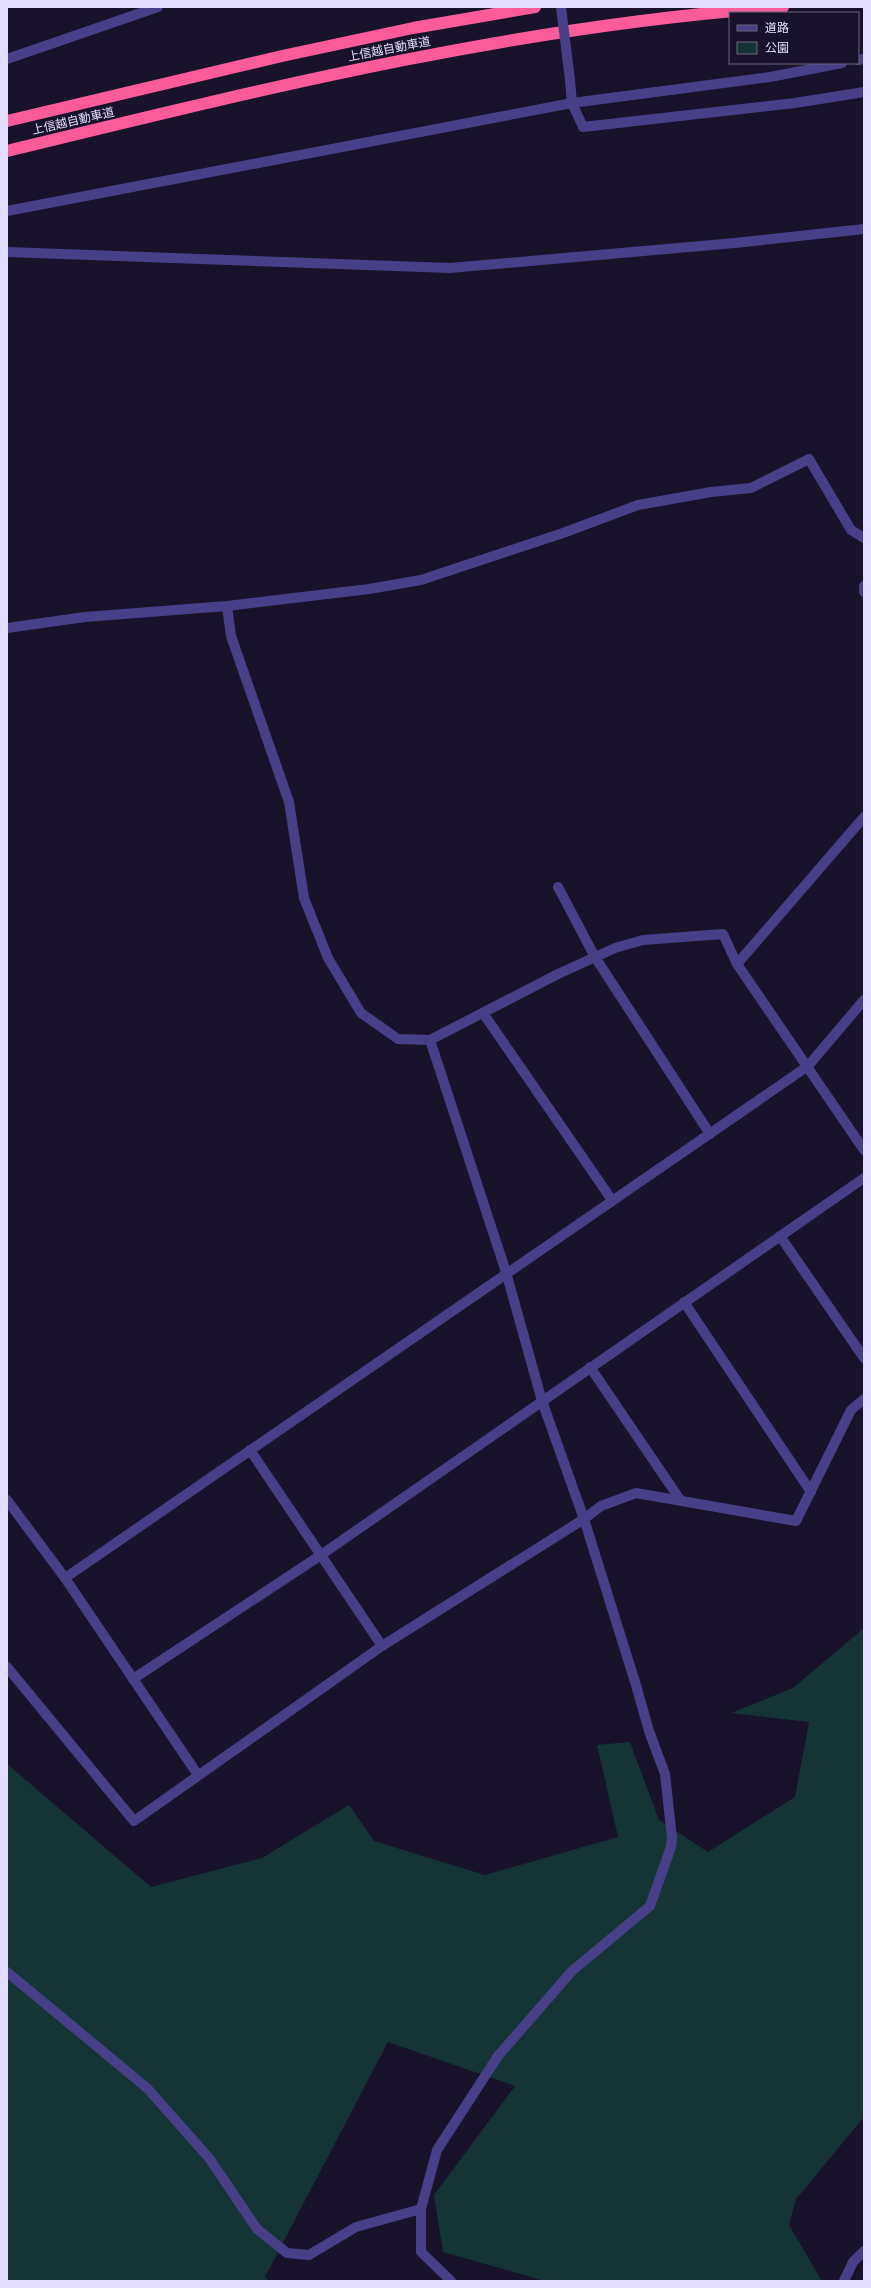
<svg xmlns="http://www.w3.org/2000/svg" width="871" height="2288" font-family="'IBM Plex Sans','Noto Sans JP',sans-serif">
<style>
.green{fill:#153435}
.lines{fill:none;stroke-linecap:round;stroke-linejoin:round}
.minor{stroke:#483f89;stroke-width:10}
.highway{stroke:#fa5c9a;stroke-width:12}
.minor-bridge{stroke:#483f89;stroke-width:10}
.labels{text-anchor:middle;stroke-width:3.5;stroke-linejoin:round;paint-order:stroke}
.street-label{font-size:12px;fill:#e4defe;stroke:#19122b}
</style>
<rect width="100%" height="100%" fill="#19122b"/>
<!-- green -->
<path class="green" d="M864,1628V2117L796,2199L789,2225L822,2281H545L443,2252L434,2195L515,2086L388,2042L265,2277L269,2281H7V1764L151,1887L262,1858L349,1805L374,1841L485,1875L618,1837L597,1745L630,1742L659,1820L708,1852L795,1797L809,1722L731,1713L793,1688Z"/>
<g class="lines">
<!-- minor -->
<g class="minor">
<path d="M7,59L158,7"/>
<path d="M858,60L864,59"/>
<path d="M570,80L572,103L583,127L795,103L864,92"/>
<path d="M7,211L572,103L770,77L842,63"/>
<path d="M7,252L450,268L735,243L864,229"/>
<path d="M864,586V592"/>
<path d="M227,606L231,636L289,802L304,898L328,958L361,1013L398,1039L430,1040"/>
<path d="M7,628L85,617L227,606L369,589L421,580L563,533L638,505L711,492L751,488L809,459L851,530L864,538"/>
<path d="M558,887L595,957L710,1134"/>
<path d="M737,964L864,817"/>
<path d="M483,1013L612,1200"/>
<path d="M780,1236L864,1358"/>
<path d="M684,1302L811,1492"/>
<path d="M590,1367L681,1501"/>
<path d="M250,1450L382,1646"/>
<path d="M7,1500L65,1578L198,1775"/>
<path d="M65,1578L808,1066L864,1000"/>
<path d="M7,1667L134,1821L382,1646L584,1519L601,1506L636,1493L796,1521L851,1410L864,1399"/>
<path d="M133,1679L321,1555L864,1178"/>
<path d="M7,1972L147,2088L209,2158L257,2229L287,2253L309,2255L356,2227L421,2209"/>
<path d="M451,2281L421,2252V2209L437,2150L498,2056L572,1971L650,1906L671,1847L672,1838L665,1774L649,1731L636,1685L584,1519L542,1401L506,1272L430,1040L558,974L615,948L643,940L723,934L737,964L864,1150"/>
<path d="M844,2281L853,2262L864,2251"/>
</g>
<!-- highway -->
<g class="highway">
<path d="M7,121L282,56L413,28L535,7"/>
<path d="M7,151C262,89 520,25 783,7"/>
</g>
<!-- minor-bridge -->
<path class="minor-bridge" d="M561,7L570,80"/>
</g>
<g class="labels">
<!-- street labels -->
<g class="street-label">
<text transform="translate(389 49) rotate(-11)" y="4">上信越自動車道</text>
<text transform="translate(73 121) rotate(-13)" y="4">上信越自動車道</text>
</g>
</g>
<!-- border -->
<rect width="871" height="2288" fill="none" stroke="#e4defe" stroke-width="16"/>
<!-- legend -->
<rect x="729" y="12" width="130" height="52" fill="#19122b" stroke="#6a647f"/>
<rect x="737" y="25" width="20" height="6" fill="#483f89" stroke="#6a647f"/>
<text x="765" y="32" font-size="12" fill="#e4defe">道路</text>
<rect x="737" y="42" width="20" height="12" fill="#153435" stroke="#6a647f"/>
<text x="765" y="52" font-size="12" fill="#e4defe">公園</text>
</svg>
